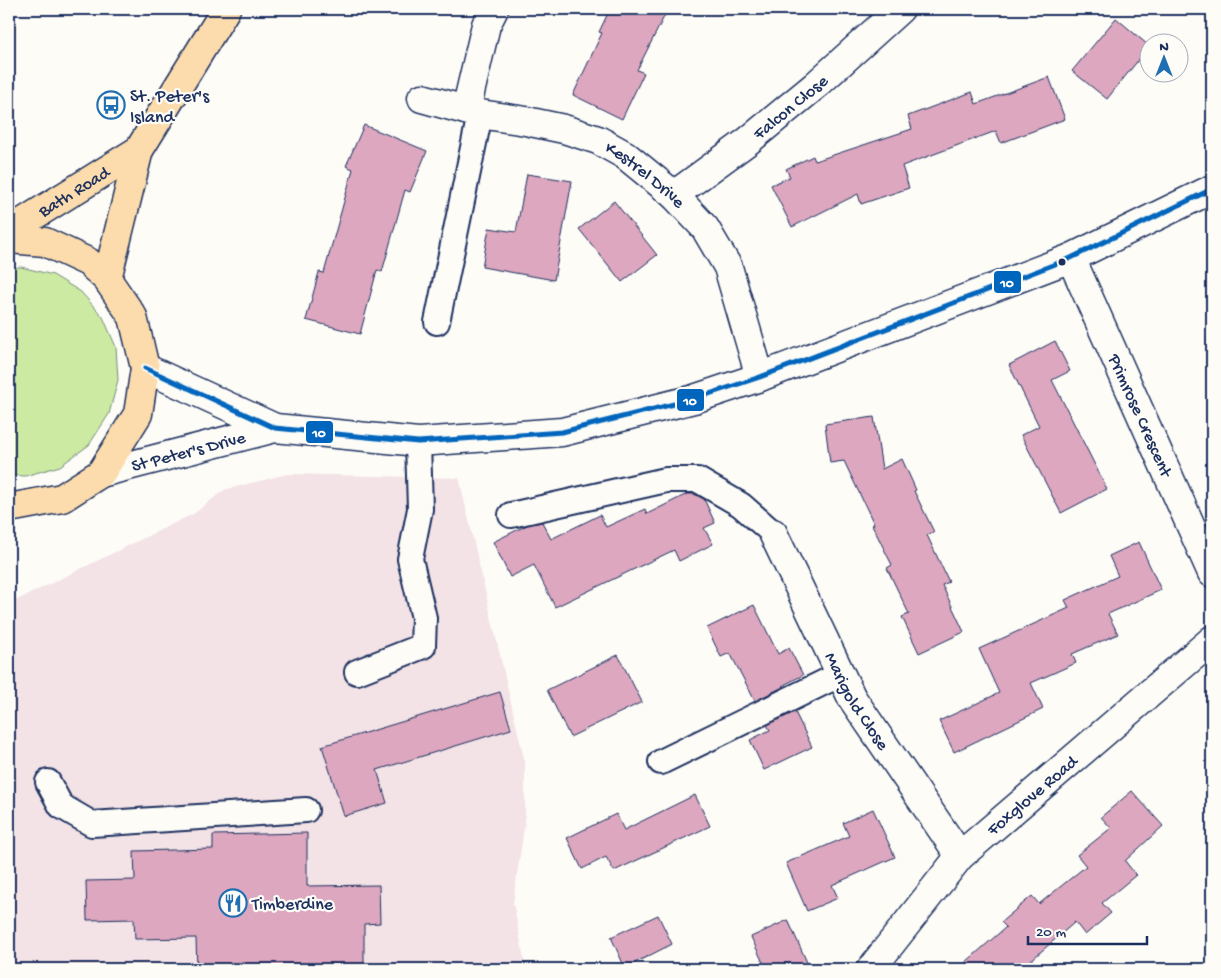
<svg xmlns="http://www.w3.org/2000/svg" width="1221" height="978" font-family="'Gochi Hand',sans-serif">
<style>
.built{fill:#f3e2e6}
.green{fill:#cceaa2;stroke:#748c80}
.building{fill:#dca7bf;stroke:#1b2f5e}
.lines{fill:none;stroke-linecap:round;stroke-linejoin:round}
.lane-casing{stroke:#1b2f5e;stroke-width:28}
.street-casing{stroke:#1b2f5e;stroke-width:31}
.secondary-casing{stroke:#1b2f5e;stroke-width:31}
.primary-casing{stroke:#1b2f5e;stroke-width:31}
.lane{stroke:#fdfcf7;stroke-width:24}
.street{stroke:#fdfcf7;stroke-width:28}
.secondary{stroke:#fdfcf7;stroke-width:28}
.primary{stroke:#fcdcac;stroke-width:28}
.bus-1-casing{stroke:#fdfcf7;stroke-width:9}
.bus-1{stroke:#0065bd;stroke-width:5}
.bus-dot{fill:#1b2f5e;stroke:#fdfcf7;stroke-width:2}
.labels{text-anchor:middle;stroke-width:4.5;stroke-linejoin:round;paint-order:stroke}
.poi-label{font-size:18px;fill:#1b2f5e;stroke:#fdfcf7;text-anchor:start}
.street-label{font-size:18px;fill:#1b2f5e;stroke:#fdfcf7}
.line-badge{stroke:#fdfcf7;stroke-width:2}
.badge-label{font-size:14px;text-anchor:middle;font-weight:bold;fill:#fff}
</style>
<rect width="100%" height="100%" fill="#fdfcf7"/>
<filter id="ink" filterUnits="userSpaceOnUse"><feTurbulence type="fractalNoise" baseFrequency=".02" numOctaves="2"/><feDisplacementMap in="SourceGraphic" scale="10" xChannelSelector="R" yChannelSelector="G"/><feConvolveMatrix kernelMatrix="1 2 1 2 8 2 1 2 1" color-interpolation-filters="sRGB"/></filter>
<g filter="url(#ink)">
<!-- built -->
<path class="built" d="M287,474L459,478L525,763V821L513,902L526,969H9V604L195,513L224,490Z"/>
<!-- green -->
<path class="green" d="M21,267L53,275L81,292L103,317L116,347L118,380L109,414L89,445L60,466L25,476L9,475V268Z"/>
<!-- building -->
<g class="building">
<path d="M610,9H668L637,70L644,73L622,119L573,95L602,33L599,32Z"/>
<path d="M1116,18L1148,45V48L1107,99L1072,71Z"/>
<path d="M1049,77L1065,119L1001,143L996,131L902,166L909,188L861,204L858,194L792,227L771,185L790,177L786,169L813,156L815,161L912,129L908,116L972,92L976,104Z"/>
<path d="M364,125L427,151L410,192L405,190L382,272L377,270L360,334L306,320L319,272L324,273L353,169L346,166Z"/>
<path d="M527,174L572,181L554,280L482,267L489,228L516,232Z"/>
<path d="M614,201L657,255L622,282L579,229Z"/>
<path d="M1055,341L1070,371L1052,380L1107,489L1061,513L1021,435L1039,426L1009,365Z"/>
<path d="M874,417L882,469L902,459L916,490L914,491L934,532L927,535L949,582L942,585L964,632L919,653L902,617L909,614L887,568L892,565L872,525L874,524L844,461L830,463L825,424Z"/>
<path d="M687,494H694L704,499L715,523L704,528L713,544L679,561L674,550L555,607L534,565L510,577L493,542L527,525L542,522L551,539L600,515L606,527L645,509L647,514Z"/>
<path d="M1139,542L1161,590L1108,614L1118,634L1072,654L1076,663L1031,683L1043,709L954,752L939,721L999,693L979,649L1069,608L1065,600L1118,576L1109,556Z"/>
<path d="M754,605L778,654L789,648L803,675L782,686L783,687L755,701L730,653L721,657L707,628Z"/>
<path d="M618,655L642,702L570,737L547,690Z"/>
<path d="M500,692L511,729L377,770L387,803L344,816L322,746Z"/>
<path d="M795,712L812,747L764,770L750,740L770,730L767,725Z"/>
<path d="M1132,791L1163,826L1125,861L1136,875L1102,903L1111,913L1085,935L1075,922L1021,969H958L1006,927L1001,922L1032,896L1039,904L1086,866L1077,855L1111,828L1101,817Z"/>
<path d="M695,795L710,826L614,871L606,857L582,869L567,838L616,814L624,830Z"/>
<path d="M873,809L895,857L832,885L838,898L807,911L786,863L849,836L843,823Z"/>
<path d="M307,833V886L379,885L380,923L364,924V968L197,969L196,938L135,939L134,919L87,920L86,881L135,880L134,851L213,849V835Z"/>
<path d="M658,915L672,944L625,968L611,937Z"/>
<path d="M788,920L810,969H766L751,937Z"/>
</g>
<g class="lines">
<!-- lane casing -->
<g class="lane-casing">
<g id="lane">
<path d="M437,322L480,114"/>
<path d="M511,515L666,480H698L741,505L773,533"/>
<path d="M357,672L423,646L424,618L410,559L420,509L418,442"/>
<path d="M661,762L841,674"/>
<path d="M48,782L61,806L92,824L306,810"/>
</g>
</g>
<!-- street casing -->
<g class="street-casing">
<g id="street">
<path id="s1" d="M422,98L480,114L526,121L564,129L598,140L625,155L674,195L705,228L728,267L760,377"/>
<path d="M466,110L486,25L494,9"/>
<path id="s2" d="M674,195L748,141L816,85L900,9"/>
<path id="s3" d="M1071,258L1212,573"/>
<path id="s4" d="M773,533L852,698L960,856"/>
<path id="s5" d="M871,969L960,856L1212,640"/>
</g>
</g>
<!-- secondary casing -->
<g class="secondary-casing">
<g id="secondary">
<path d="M145,368L275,428L418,442L562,432L694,399L760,377L1071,258L1212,189"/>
<path id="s6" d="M101,473L275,428"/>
</g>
</g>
<!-- primary casing -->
<g class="primary-casing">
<g id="primary">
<path id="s7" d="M9,231L139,150"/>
<path d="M9,239L45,242L88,262L107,279L133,317L145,368L138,414L101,473L62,498L9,508"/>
<path d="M107,279L139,150L226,9"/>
</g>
</g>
<!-- lane -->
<use href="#lane" class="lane"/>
<!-- street -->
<use href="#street" class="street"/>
<!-- secondary -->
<use href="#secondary" class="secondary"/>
<!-- primary -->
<use href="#primary" class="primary"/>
<!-- bus-1 casing -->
<g class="bus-1-casing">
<path id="bus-1" d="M145,368L275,428L418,442L562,432L694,399L760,377L1071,258L1212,189"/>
</g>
<!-- bus-1 -->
<use href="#bus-1" class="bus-1"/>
</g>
</g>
<!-- icons -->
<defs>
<g id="bus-ring" transform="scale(1.4375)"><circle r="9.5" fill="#fdfcf7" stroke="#1f6fb2" stroke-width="1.5"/><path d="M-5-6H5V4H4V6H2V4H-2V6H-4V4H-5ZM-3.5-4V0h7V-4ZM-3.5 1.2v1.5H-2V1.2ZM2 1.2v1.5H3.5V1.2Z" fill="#1f6fb2"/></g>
<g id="restaurant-ring" transform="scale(1.4375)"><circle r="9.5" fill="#fdfcf7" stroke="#1f6fb2" stroke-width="1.5"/><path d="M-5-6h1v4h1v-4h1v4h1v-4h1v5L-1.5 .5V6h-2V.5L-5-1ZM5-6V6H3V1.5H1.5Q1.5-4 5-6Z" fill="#1f6fb2"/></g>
</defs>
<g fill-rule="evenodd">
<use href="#bus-ring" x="111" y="105"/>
<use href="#restaurant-ring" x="233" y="903"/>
</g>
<!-- markers -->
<circle class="bus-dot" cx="1062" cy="262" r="4.5"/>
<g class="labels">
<!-- poi labels -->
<g class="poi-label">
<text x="130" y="101">St. Peter's<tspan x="130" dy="21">Island</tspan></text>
<text x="252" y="909">Timberdine</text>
</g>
<!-- street labels -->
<g class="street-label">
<text dy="6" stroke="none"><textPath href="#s2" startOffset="146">Falcon Close</textPath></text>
<text dy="6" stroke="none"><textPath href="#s1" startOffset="240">Kestrel Drive</textPath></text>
<text dy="6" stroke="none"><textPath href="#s7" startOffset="76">Bath Road</textPath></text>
<text dy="6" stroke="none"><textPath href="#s3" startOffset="172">Primrose Crescent</textPath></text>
<text dy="6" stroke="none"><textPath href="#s6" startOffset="90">St Peter's Drive</textPath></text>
<text dy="6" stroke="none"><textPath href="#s4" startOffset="188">Marigold Close</textPath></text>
<text dy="6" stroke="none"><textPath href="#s5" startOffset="238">Foxglove Road</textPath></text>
</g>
</g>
<g class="line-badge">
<rect x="993" y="270" width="29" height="24" rx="5" fill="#0065bd"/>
<rect x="676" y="388" width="29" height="24" rx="5" fill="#0065bd"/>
<rect x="305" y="420" width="29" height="24" rx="5" fill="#0065bd"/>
</g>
<g class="badge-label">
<text x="1007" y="287">10</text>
<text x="690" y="405">10</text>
<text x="319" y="437">10</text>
</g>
<!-- margin -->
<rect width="1221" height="978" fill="none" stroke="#fdfcf7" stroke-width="30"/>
<rect x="15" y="15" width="1191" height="948" fill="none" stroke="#1b2f5e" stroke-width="2" filter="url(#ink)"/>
<!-- north arrow -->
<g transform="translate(1164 58)"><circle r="24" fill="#fdfcf7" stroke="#a3aaba"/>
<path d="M0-4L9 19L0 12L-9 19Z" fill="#1f6fb2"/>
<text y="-8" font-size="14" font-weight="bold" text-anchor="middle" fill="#1b2f5e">N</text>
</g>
<!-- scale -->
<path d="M1028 936v8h119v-8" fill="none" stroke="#1b2f5e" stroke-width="2.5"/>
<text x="1036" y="936" font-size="15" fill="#1b2f5e" stroke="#fdfcf7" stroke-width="4" paint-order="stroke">20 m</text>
</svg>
